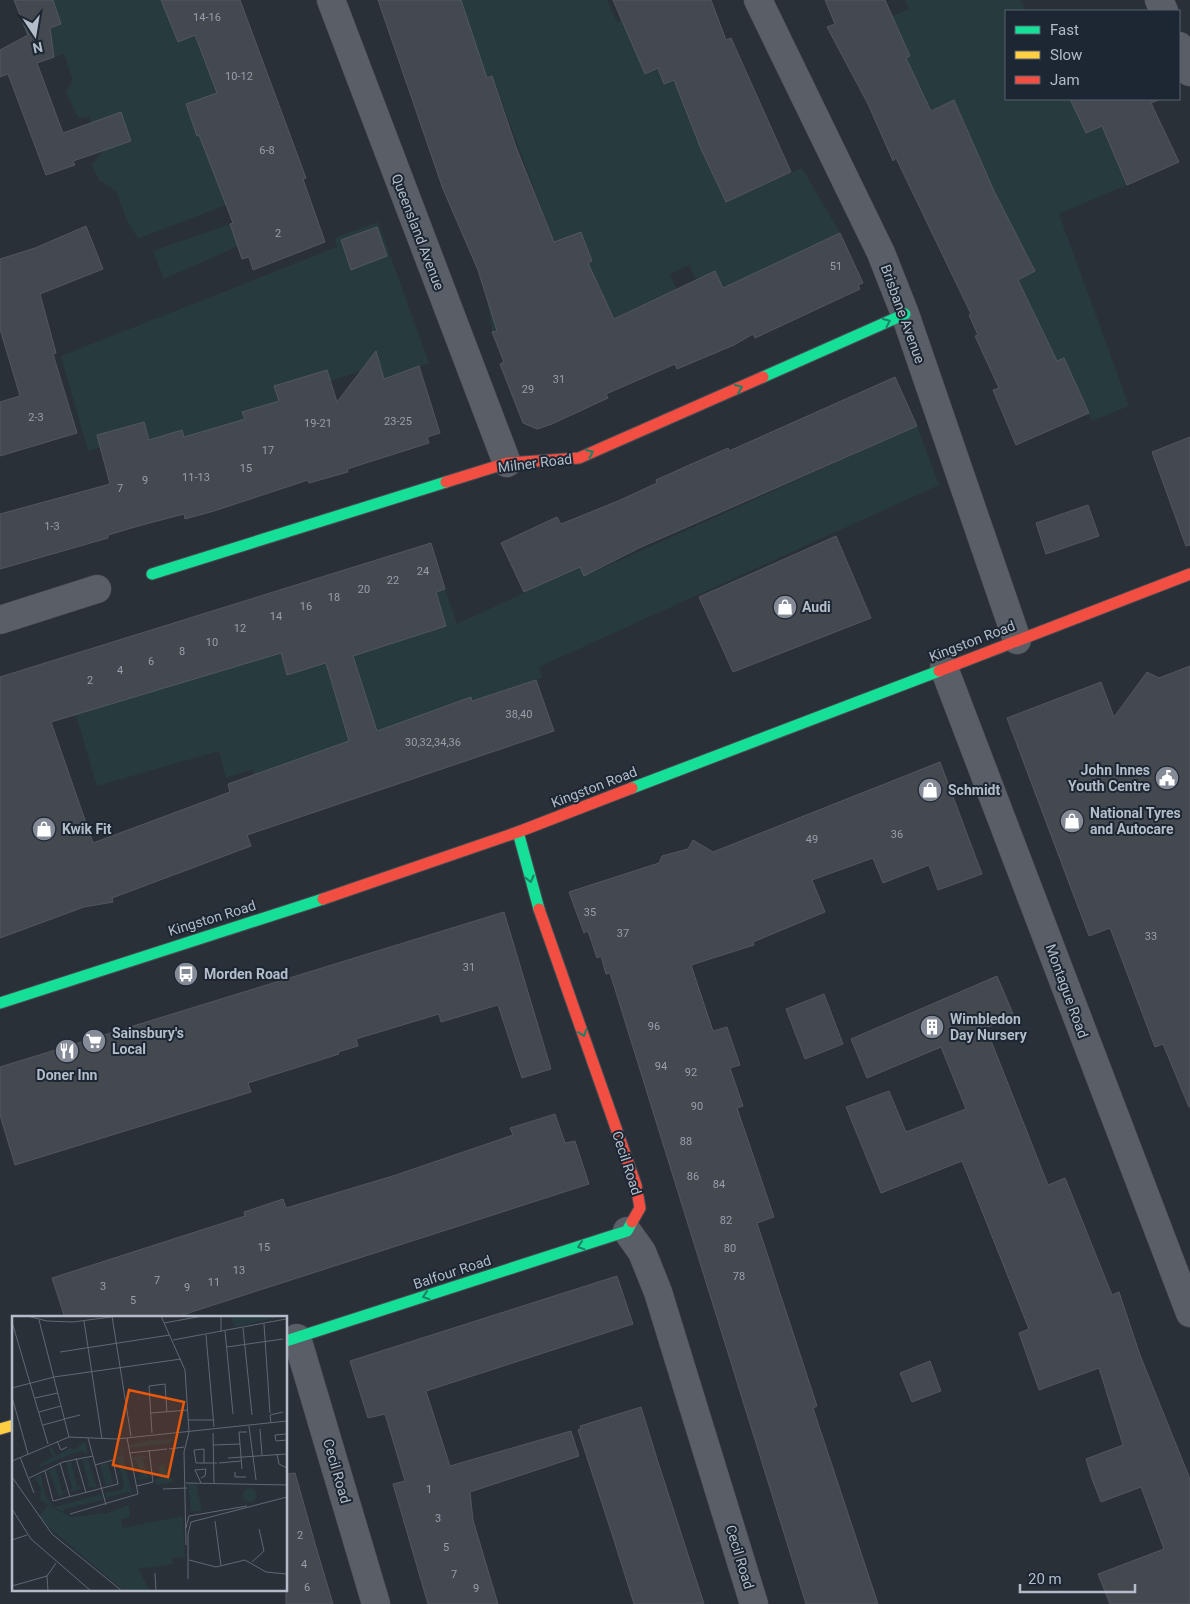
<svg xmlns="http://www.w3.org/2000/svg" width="1190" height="1604" font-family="Roboto,sans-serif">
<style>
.green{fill:#273a3e}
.building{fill:#444950;stroke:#52575f;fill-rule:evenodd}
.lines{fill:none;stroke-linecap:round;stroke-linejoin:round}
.street-casing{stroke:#484c53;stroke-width:29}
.fast-casing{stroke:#484c53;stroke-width:13}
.slow-casing{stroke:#484c53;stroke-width:13}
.jam-casing{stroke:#484c53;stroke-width:13}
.street{stroke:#5a5e66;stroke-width:28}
.fast{stroke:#16e098;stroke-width:11}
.slow{stroke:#ffcf43;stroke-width:11}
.jam{stroke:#f24e42;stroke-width:11}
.oneway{stroke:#1a8366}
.labels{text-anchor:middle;stroke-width:4;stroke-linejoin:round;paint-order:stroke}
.number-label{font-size:11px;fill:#989fab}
.street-label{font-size:14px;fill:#b4bcc9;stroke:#1d2633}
.poi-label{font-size:14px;font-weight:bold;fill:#b4bcc9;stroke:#1d2633;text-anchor:start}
.inset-road{fill:none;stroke:#616872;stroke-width:1}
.view{fill:#e8590c;fill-opacity:0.15;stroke:#e8590c;stroke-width:2.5}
.inset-edge{fill:none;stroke:#b4bcc9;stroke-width:2.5}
</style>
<rect width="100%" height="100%" fill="#2a3038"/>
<!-- green -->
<g class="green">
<path d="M14,0H161L195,35L217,93L187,104L197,135L231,122L226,205L140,238L136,235L127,221L116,191L99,180L92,165L103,151L89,117L78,118L66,92L73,80L64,54L37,63Z"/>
<path d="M461,0H607L617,22L635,15L645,74L658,68L664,84L683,76L690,116L701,149L726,202L802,168L840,233L723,288L715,271L696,280L689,265L670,274L684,307L666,318L656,298L622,315L630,333L623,336L609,307L583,319L520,322L492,332L488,301L592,261L581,232L554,242L492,76L487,78Z"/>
<path d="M905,0H1021L1026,11H1006V99H1071L1086,133L1102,126L1127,185L1059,214L1129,406L1092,421L1064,358L1049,364L1044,334L1018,280L1035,271L1021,244L1009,249L958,132L967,128L954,100L932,110L906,58L910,56L892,16L909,9Z"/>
<path d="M378,222L429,363L402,373L389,394L380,364L365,365L361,371L330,381L327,370L274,386L279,402L243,412L245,419L188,454L182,430L149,440L143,422L116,430L120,442L88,451L61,356L337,247L335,238Z"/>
<path d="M230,224L238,246L164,279L153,251Z"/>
<path d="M917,426L939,485L539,667L542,678L376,732L254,775L253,769L226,778L219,751L97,786L76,715L145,693L277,641L287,675L330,663L393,605L404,640L445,626L436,592L445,589L457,624L580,567L585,576Z"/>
</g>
<!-- building -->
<g class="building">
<path d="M14,0H53L61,24L50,28L54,57L37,63L63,133L121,112L131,141L73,161L75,165L46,175L8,74L0,77V50L28,35Z"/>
<path d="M161,0H240L306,178L303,179L325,242L253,270L249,257L242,259L230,224L233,223L199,135L197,136L186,104L217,93L195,35L178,42Z"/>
<path d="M378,0H461L487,78L492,76L516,147L554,242L581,232L592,261L588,263L614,319L715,271L723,288L840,233L863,283L858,285L860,289L755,338L753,334L734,345L677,369L675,364L606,394L608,398L552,424L537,429L523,423L500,364L504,362L492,332L497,331L478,270L443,189Z"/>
<path d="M613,0H711L726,40L731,38L791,172L726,202L701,149L674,80L664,84L658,68L645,74Z"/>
<path d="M825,0H885L910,56L906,58L931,111L954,100L994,191L1035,271L1018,280L1057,361L1064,358L1089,413L1016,445L993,390L999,388L975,336L978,335L969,315L971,314L896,158L893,161L868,104L827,27L835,24Z"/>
<path d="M1070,99H1161L1151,103L1179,162L1127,185L1102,126L1086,133Z"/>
<path d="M86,226L103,269L40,294L56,353L53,354L77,433L0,456V402L20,396L0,329V259L35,248Z"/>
<path d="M377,227L387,256L351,270L341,240Z"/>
<path d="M376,351L384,379L419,366L440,433L427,437L429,443L347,469L348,472L309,483L308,480L214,511L185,519L184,514L142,525L108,535V538L0,569V514L110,484L97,435L144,422L149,440L182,430L184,437L245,419L242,412L279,401L274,386L327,370L337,402Z"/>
<path d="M895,377L917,426L639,548L584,576L580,567L524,592L501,543L557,517L561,524L618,501L657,483L656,480L687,466L728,448L729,451Z"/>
<path d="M1190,437V545L1186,546L1152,452Z"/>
<path d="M1088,505L1099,536L1046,554L1036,523Z"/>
<path d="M836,536L871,618L733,672L699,597Z"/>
<path d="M431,543L445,589L436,592L446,626L353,656L377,731L471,697L472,701L536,680L554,731L247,835L251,846L112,898L113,902L84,907L0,938V677ZM281,653L287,675L326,663L349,741L228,784L230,792L93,843L51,722Z"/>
<path d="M1190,666V1107H1189L1163,1044L1155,1047L1110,928L1089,936L1007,718L1101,682L1114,717L1147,672L1159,678Z"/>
<path d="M940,762L982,874L938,890L929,865L883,883L873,858L812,880L825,912L753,942L754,945L691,965L713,1031L727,1027L740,1065L730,1068L743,1106L737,1108L774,1217L757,1223L817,1406L813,1408L878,1604H806L610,973L606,974L601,956L597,958L588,931L584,933L569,892L659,863L662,856L688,849L693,840L713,852Z"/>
<path d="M504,912L551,1069L522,1078L498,1005L441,1022L439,1014L356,1039L358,1046L338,1052L339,1054L248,1083L251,1092L15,1165L0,1115V1067Z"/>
<path d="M997,976L1014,1016L986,1028L1048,1185L1065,1178L1112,1295L1119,1292L1140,1355L1190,1479V1604H1110L1098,1574L1164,1549L1141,1487L1101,1502L1092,1479L1086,1459L1123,1445L1099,1368L1039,1390L1019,1333L1029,1329L962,1161L881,1193L846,1107L889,1091L906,1132L966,1109L941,1047L867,1078L851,1039Z"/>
<path d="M824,994L843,1044L805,1059L786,1009Z"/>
<path d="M555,1114L565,1143L575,1141L589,1184L173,1318H65L52,1278L245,1216L244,1212L283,1199L286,1208L396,1175L513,1135L510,1128Z"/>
<path d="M617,1276L633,1324L426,1391L450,1466L571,1431L579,1456L470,1492L473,1520L498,1604H428L393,1484L405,1481L385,1414L368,1418L350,1361Z"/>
<path d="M930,1361L941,1391L912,1402L900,1373Z"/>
<path d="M641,1407L658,1462L704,1604H634L613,1537L578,1430L581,1429L580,1426Z"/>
<path d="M295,1473L316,1547L333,1604H286V1474Z"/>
</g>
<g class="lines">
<!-- street casing -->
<g class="street-casing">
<g id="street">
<path d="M331,0L507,463"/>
<path d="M758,0L881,253L905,314L1017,640"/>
<path d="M1159,0L1164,11"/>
<path d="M1179,46L1190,72"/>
<path d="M0,620L97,589"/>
<path d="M944,668L1190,1313"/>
<path d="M627,1231L642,1252L658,1292L754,1604"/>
<path d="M297,1338L376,1604"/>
</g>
</g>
<!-- fast casing -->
<g class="fast-casing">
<g id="fast">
<path d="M763,377L905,314"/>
<path d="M152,574L446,482"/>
<path d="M632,788L939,671"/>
<path d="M518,832L539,909"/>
<path d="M0,1003L323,899"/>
<path d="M286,1341L627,1231L632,1222"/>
</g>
</g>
<!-- slow casing -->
<g class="slow-casing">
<path id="slow" d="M0,1429L14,1425"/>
</g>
<!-- jam casing -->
<g class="jam-casing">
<g id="jam">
<path d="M446,482L507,463L579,458L763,377"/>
<path d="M939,671L1190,574"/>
<path d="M323,899L518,832L632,788"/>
<path d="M539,909L636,1185L640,1208L632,1222"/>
</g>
</g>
<!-- street -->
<use href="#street" class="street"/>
<!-- fast -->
<use href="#fast" class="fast"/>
<!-- slow -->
<use href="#slow" class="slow"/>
<!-- jam -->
<use href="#jam" class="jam"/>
</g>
<!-- one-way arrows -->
<defs><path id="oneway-chevron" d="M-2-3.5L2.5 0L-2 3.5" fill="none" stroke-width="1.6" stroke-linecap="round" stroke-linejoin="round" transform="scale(1.25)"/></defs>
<g class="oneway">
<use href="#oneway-chevron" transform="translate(887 322) rotate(-24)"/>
<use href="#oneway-chevron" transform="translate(739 388) rotate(-24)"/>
<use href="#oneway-chevron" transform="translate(590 453) rotate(-24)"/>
<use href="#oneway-chevron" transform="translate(530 879) rotate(76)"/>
<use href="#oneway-chevron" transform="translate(583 1033) rotate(71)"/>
<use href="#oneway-chevron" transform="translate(581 1246) rotate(162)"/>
<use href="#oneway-chevron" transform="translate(426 1296) rotate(162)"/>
</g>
<!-- icons -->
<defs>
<g id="shop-disc" transform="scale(1.25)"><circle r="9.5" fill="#848b96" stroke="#1d2633"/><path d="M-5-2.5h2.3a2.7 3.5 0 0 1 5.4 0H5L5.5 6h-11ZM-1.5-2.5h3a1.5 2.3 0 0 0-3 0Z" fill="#fff"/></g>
<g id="civic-disc" transform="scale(1.25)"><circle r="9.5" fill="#848b96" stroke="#1d2633"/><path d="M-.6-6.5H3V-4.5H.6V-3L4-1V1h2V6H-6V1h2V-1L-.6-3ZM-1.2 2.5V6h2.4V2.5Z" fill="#fff"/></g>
<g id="bus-disc" transform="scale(1.25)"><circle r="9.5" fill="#848b96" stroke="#1d2633"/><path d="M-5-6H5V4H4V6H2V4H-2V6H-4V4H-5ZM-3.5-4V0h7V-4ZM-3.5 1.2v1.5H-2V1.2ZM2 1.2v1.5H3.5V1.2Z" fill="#fff"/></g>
<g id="building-disc" transform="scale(1.25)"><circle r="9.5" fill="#848b96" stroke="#1d2633"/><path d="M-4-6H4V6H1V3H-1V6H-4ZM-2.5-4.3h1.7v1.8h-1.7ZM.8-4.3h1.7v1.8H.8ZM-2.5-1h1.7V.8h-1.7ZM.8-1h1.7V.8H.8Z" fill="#fff"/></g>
<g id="supermarket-disc" transform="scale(1.25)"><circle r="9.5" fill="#848b96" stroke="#1d2633"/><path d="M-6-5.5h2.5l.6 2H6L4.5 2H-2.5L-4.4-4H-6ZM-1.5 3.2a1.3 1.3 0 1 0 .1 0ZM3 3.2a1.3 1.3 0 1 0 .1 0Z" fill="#fff"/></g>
<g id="restaurant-disc" transform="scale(1.25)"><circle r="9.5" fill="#848b96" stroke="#1d2633"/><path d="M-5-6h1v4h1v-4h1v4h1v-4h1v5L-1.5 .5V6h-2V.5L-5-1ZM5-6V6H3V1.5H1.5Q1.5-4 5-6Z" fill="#fff"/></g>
</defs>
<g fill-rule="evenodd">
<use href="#shop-disc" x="785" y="607"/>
<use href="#civic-disc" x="1167" y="778"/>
<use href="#shop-disc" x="930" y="790"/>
<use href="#shop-disc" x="1072" y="821"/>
<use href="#shop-disc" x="44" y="829"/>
<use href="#bus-disc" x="186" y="974"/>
<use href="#building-disc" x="932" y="1027"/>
<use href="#supermarket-disc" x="94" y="1041"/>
<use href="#restaurant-disc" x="67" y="1051"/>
</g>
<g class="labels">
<!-- number labels -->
<g class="number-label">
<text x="207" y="21">14-16</text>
<text x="239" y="80">10-12</text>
<text x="267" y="154">6-8</text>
<text x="278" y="237">2</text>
<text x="836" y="270">51</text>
<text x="559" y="383">31</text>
<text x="528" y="393">29</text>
<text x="36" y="421">2-3</text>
<text x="398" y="425">23-25</text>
<text x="318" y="427">19-21</text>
<text x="268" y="454">17</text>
<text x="246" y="472">15</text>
<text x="196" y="481">11-13</text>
<text x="145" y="484">9</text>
<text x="120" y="492">7</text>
<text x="52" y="530">1-3</text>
<text x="423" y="575">24</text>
<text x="393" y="584">22</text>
<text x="364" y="593">20</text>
<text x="334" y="601">18</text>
<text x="306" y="610">16</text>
<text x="276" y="620">14</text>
<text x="240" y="632">12</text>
<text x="212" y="646">10</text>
<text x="182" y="655">8</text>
<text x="151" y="665">6</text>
<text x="120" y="674">4</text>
<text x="90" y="684">2</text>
<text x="519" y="718">38,40</text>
<text x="433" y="746">30,32,34,36</text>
<text x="897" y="838">36</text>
<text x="812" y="843">49</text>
<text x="590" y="916">35</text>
<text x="623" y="937">37</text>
<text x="1151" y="940">33</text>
<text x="469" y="971">31</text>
<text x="654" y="1030">96</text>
<text x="661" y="1070">94</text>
<text x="691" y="1076">92</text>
<text x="697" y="1110">90</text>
<text x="686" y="1145">88</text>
<text x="693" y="1180">86</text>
<text x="719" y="1188">84</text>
<text x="726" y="1224">82</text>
<text x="264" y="1251">15</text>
<text x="730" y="1252">80</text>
<text x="239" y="1274">13</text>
<text x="739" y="1280">78</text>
<text x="157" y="1284">7</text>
<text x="214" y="1286">11</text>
<text x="103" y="1290">3</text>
<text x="187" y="1291">9</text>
<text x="133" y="1304">5</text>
<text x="429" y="1493">1</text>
<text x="438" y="1522">3</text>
<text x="300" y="1539">2</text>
<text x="446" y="1551">5</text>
<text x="304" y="1568">4</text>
<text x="454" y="1578">7</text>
<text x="307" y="1591">6</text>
<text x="476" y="1592">9</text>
</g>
<!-- street labels -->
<g class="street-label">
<text transform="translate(418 232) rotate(69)" y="5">Queensland Avenue</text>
<text transform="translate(903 314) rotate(70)" y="5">Brisbane Avenue</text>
<text transform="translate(535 463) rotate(-7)" y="5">Milner Road</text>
<text transform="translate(972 641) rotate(-21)" y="5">Kingston Road</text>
<text transform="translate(594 787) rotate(-21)" y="5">Kingston Road</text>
<text transform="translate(212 918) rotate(-17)" y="5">Kingston Road</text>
<text transform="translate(1067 991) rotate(70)" y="5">Montague Road</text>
<text transform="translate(627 1163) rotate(72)" y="5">Cecil Road</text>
<text transform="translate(452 1272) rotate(-18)" y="5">Balfour Road</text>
<text transform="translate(337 1471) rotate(74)" y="5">Cecil Road</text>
<text transform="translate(740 1557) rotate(73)" y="5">Cecil Road</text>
</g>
<!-- poi labels -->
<g class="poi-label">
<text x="802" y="612">Audi</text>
<text x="1150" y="775" text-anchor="end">John Innes<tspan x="1150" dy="16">Youth Centre</tspan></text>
<text x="948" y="795">Schmidt</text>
<text x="1090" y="818">National Tyres<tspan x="1090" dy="16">and Autocare</tspan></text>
<text x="62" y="834">Kwik Fit</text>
<text x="204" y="979">Morden Road</text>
<text x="950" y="1024">Wimbledon<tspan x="950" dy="16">Day Nursery</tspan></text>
<text x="112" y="1038">Sainsbury's<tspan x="112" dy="16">Local</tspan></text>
<text x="67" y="1080" text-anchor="middle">Doner Inn</text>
</g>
</g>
<!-- overview -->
<g transform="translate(12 1316)">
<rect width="275" height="275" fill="#2a3038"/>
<path d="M218,0H272L223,11ZM159,123L160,127L118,132L117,129L138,124ZM70,127H74L75,139L70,135L61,137L29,151L27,149L41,141L37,133L40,131L44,140L59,132L63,134ZM109,130L120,179L116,176L94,182L93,177L110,174L112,169L105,141L109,140ZM130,139L136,141L131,143L135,159L139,161L125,164L129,158L124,145L119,142ZM70,143H76L85,172L74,171L77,167ZM59,145L65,170L71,172L58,176L60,172L54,147ZM96,147L101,168L94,170L88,149ZM152,148L156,162H160L161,166L144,169L143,164L149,161L146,151ZM43,151L50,175L54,176L47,182L37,154ZM29,159L33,179L42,191L90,178L91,184L52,193V196L28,184L29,173L23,161ZM176,168H184L190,195H179ZM231 179a7 7 0 1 1 14 0a7 7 0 1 1-14 0ZM36,189L59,201L95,197L117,189L118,201L109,203L111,212L171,200L173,244L170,240L160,243L161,248L126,253L138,275H112L34,209L27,201Z" fill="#273a3e"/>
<path class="inset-road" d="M15,0L35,5L61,6L106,0M100,0L119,120M149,0L173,54L177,116L172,136L174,229M209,0V16M275,1V88M27,4L57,121M72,5L90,123M0,6L36,128M152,7L191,0M252,8L258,97M231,12L240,99M213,15L221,98M194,19L202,111M161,24L274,3M215,31L271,23M48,36L158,19M0,72L42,61L169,43M0,81L16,138M23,82L46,77M27,96L49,90M139,97L176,94M52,103L68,99M176,104H202M259,107L258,99L271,96M31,109L53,103M237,110L244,164M248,113L250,139M140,117L137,70L153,68L155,96M201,117L202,167M274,118L263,119L264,125L275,124M76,122L94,189M45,125L49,134L55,131M201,129L228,128M157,133L172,131M117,137L155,133M265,138L267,148L275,152M8,141L22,177M64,142L74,177M216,142L275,138M0,145L57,121L105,123L275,105M48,147L58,181M192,147V133L182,134L184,147H205M207,147L229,145M230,153L227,116H235M33,155L41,185L106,168L101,144L83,149M223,156V161H234M0,161L40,218L110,275M17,162L51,146L81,140M174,167L275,169M189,167L183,154L194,153L193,160L189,162M125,170L141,166L137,134M151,173L175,172M0,193L19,223L79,275M58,198L126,178L115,122M203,205L209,250M174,212L177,200L235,190M0,224L15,219M177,244L204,251L233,244L254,256L274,258M240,246L252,235L247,213M143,257L144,275M35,260L36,275M176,263V218L179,206L275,181M0,270L35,260L44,247"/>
<path class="view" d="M117,74L172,86L156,161L101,149Z"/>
<rect width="275" height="275" class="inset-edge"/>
</g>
<!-- legend -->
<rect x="1005" y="10" width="175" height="90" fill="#1d2633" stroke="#59626f"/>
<rect x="1015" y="26" width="25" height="8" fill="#16e098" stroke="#59626f"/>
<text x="1050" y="35" font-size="15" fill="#b4bcc9">Fast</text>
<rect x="1015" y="51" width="25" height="8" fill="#ffcf43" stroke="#59626f"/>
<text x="1050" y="60" font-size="15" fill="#b4bcc9">Slow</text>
<rect x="1015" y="76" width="25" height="8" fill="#f24e42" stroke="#59626f"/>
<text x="1050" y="85" font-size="15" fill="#b4bcc9">Jam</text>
<!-- north arrow -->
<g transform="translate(35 35) rotate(168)" stroke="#1d2633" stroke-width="4" paint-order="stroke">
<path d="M0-4L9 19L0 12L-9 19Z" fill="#b4bcc9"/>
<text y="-8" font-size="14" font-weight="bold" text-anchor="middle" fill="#b4bcc9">N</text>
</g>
<!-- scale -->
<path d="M1020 1584v8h115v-8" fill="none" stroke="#b4bcc9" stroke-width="2.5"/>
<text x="1028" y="1584" font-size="15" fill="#b4bcc9" stroke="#1d2633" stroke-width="4" paint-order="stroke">20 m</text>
</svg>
